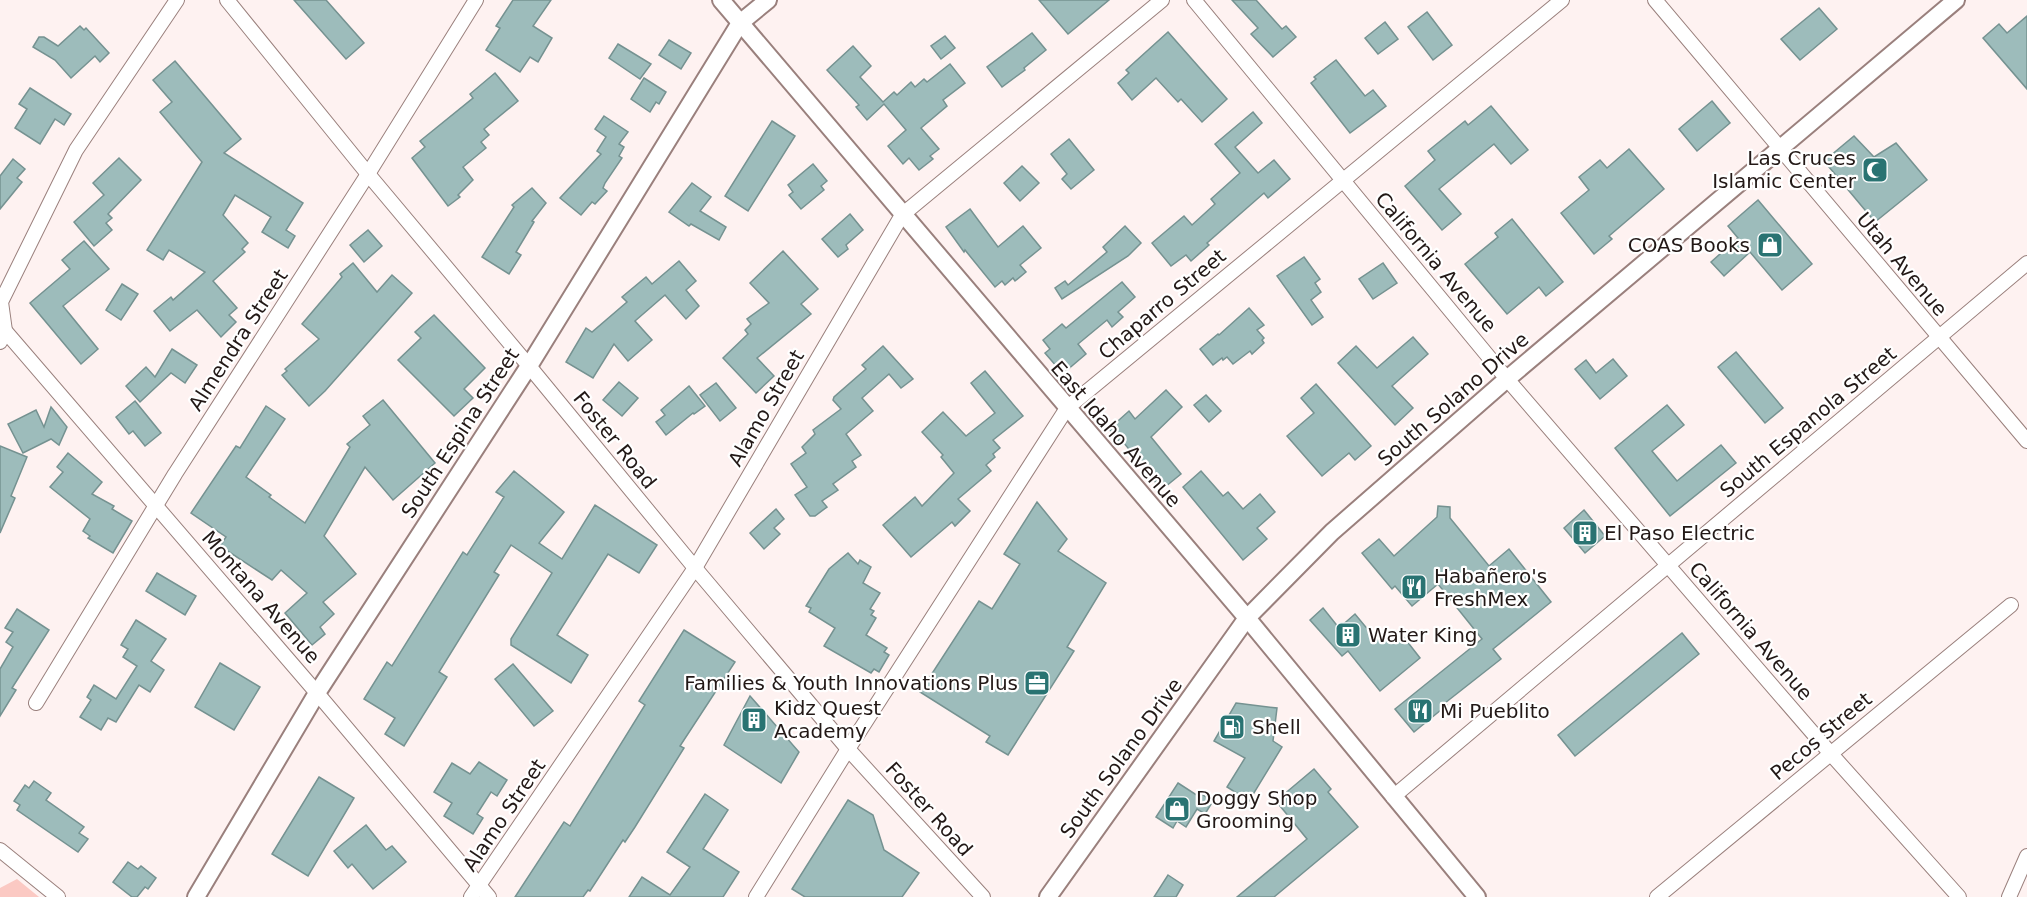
<svg xmlns="http://www.w3.org/2000/svg" width="2027" height="897" font-family="'DejaVu Sans',sans-serif">
<style>
.green{fill:#fbc9c3}
.building{fill:#9dbcbb;stroke:#759291;stroke-width:1.5}
.lines{fill:none;stroke-linecap:round;stroke-linejoin:round}
.minor-casing{stroke:#9a807d;stroke-width:16}
.tertiary-casing{stroke:#9a807d;stroke-width:20}
.minor{stroke:#fff;stroke-width:14}
.tertiary{stroke:#fff;stroke-width:16}
.labels{text-anchor:middle;stroke-width:4.5;stroke-linejoin:round;paint-order:stroke}
.poi-label{font-size:20px;fill:#221816;stroke:#fff;text-anchor:start}
.street-label{font-size:20px;fill:#221816;stroke:#fff}
</style>
<rect width="100%" height="100%" fill="#fef2f1"/>
<!-- green -->
<path class="green" d="M17,879L39,897H0V888Z"/>
<!-- building -->
<g class="building">
<path d="M294,0H326L364,43L346,59Z"/>
<path d="M513,0H551L533,26L552,38L538,62L530,57L520,72L486,50L500,28L496,26Z"/>
<path d="M1039,0H1109L1068,34Z"/>
<path d="M1232,0H1256L1282,29L1286,26L1296,37L1273,57L1251,34L1258,28Z"/>
<path d="M1819,8L1837,29L1800,60L1781,39Z"/>
<path d="M1427,12L1452,45L1433,60L1408,27Z"/>
<path d="M2027,16V89L1983,38L1999,24L2007,33Z"/>
<path d="M1385,22L1398,39L1378,54L1365,38Z"/>
<path d="M80,26L84,30L86,28L109,53L100,62L95,56L71,78L55,60L33,47L39,37H44L58,46Z"/>
<path d="M1168,32L1227,99L1202,122L1181,99L1178,102L1156,78L1132,100L1118,83L1129,73L1126,70Z"/>
<path d="M1032,33L1046,50L1024,68L1025,70L1002,87L987,67Z"/>
<path d="M945,36L955,48L941,59L931,46Z"/>
<path d="M669,40L691,53L681,69L659,55Z"/>
<path d="M618,44L651,64L640,79L609,58Z"/>
<path d="M853,46L871,66L860,77L883,102L894,92L897,95L911,82L915,87L924,79L927,82L950,64L965,83L943,100L947,106L921,128L939,149L930,156L933,159L919,170L909,158L903,164L888,146L906,130L884,104L867,120L856,107L859,105L827,70Z"/>
<path d="M1336,60L1365,96L1373,90L1386,106L1350,133L1311,83L1316,79L1314,77Z"/>
<path d="M175,61L241,139L224,153L303,203L286,230L295,236L288,248L262,232L271,217L235,195L223,215L248,243L242,249L245,252L213,281L237,308L229,315L236,322L221,337L197,310L170,331L154,311L171,297L173,300L205,272L169,250L163,260L147,250L202,162L160,112L172,102L153,80Z"/>
<path d="M495,73L518,101L484,129L489,135L481,142L486,148L463,167L473,180L458,195L460,197L448,206L412,158L425,147L420,141L473,98L470,94Z"/>
<path d="M644,78L666,92L659,104L656,102L650,112L631,99Z"/>
<path d="M30,88L71,114L64,125L55,119L40,144L15,128L27,109L19,104Z"/>
<path d="M1712,101L1730,123L1697,151L1679,129Z"/>
<path d="M1491,106L1528,150L1511,164L1494,144L1439,189L1461,214L1442,230L1405,186L1435,160L1428,151L1465,121L1468,125Z"/>
<path d="M1253,112L1262,123L1235,147L1258,173L1274,160L1290,179L1268,198L1264,193L1207,243L1209,245L1191,261L1186,255L1171,266L1152,243L1184,216L1192,225L1215,204L1211,199L1240,173L1215,144Z"/>
<path d="M604,116L628,132L619,144L624,147L619,156L622,158L605,183L603,188L607,191L595,204L592,202L581,215L560,198L601,154L597,151L606,137L595,129Z"/>
<path d="M772,121L795,136L748,211L725,196Z"/>
<path d="M1854,136L1874,157L1896,143L1927,180L1875,222L1824,161Z"/>
<path d="M1069,139L1094,170L1071,189L1062,179L1067,174L1051,154Z"/>
<path d="M1629,149L1664,189L1609,236L1612,239L1594,254L1561,213L1589,190L1579,177L1600,160L1607,168Z"/>
<path d="M119,158L141,180L108,214L112,218L106,223L112,230L94,246L74,222L104,195L93,183Z"/>
<path d="M13,159L25,169L17,178L22,182L0,209V176Z"/>
<path d="M813,164L827,181L821,186L824,190L801,209L789,195L793,192L788,185Z"/>
<path d="M1022,166L1039,183L1020,201L1004,183Z"/>
<path d="M692,183L711,197L700,211L726,227L719,240L691,224L689,226L669,212Z"/>
<path d="M532,188L546,203L532,221L534,222L516,252L521,255L509,274L482,257L514,207L512,205Z"/>
<path d="M1758,200L1812,264L1782,290L1750,252L1724,276L1711,262L1738,238L1728,226Z"/>
<path d="M970,209L998,247L1023,226L1041,248L1020,265L1026,272L1015,281L1013,278L1005,285L1002,281L995,287L965,250L964,252L946,227Z"/>
<path d="M850,214L863,230L846,245L848,249L838,257L822,239Z"/>
<path d="M1512,219L1563,282L1546,296L1539,287L1507,314L1465,264L1498,237L1495,233Z"/>
<path d="M1125,226L1141,243L1128,256L1062,299L1055,288L1065,281L1068,285L1107,252L1103,247Z"/>
<path d="M368,230L382,246L364,262L350,245Z"/>
<path d="M84,241L109,269L63,306L98,349L81,364L30,303L70,269L62,260Z"/>
<path d="M783,251L818,289L801,304L811,314L757,358L774,376L756,393L723,358L748,334L745,330L751,324L747,319L769,303L750,283Z"/>
<path d="M1304,257L1320,279L1315,283L1321,292L1311,300L1323,317L1312,325L1277,276Z"/>
<path d="M679,261L696,281L686,290L699,306L686,319L665,295L635,321L652,340L628,361L614,344L593,378L566,362L586,328L592,332L627,302L622,297L646,277L652,284Z"/>
<path d="M353,263L377,292L392,275L412,293L325,391L309,406L282,375L287,371L285,369L319,339L302,324L342,277L340,274Z"/>
<path d="M1383,263L1397,283L1373,299L1359,279Z"/>
<path d="M1122,282L1135,297L1118,312L1123,317L1112,327L1107,320L1078,344L1086,354L1066,371L1060,364L1057,367L1045,353L1050,349L1043,340L1062,324L1066,328Z"/>
<path d="M122,284L138,294L121,320L106,310Z"/>
<path d="M1249,308L1264,325L1257,330L1264,338L1262,340L1264,343L1252,354L1250,351L1233,364L1227,357L1223,360L1222,358L1213,365L1200,349L1218,334L1219,335Z"/>
<path d="M434,315L485,368L464,389L473,398L454,416L398,360L421,338L415,332Z"/>
<path d="M1413,337L1428,354L1392,386L1413,408L1395,425L1338,363L1356,346L1377,368Z"/>
<path d="M883,346L913,379L901,388L889,374L862,398L873,411L846,434L861,455L852,461L856,467L833,484L838,490L822,501L827,507L815,516H810L795,495L807,487L791,464L806,453L802,447L815,434L813,430L841,409L833,400L834,397L866,369L862,365Z"/>
<path d="M172,349L197,365L185,383L171,373L140,402L126,386L146,367L155,377Z"/>
<path d="M1736,352L1783,408L1765,423L1718,367Z"/>
<path d="M1613,359L1627,376L1600,399L1575,369L1586,360L1596,373Z"/>
<path d="M985,371L1023,416L993,440L1000,448L993,454L995,457L986,465L991,471L958,499L970,511L955,526L952,522L911,557L883,525L915,497L922,506L954,473L941,457L943,455L922,432L943,412L966,436L995,413L971,383Z"/>
<path d="M619,382L638,398L622,416L603,400Z"/>
<path d="M716,383L736,408L720,421L700,395Z"/>
<path d="M1316,384L1371,446L1355,460L1349,453L1322,476L1287,436L1314,413L1301,398Z"/>
<path d="M689,386L705,406L694,414L693,413L666,435L656,422L665,415L661,410Z"/>
<path d="M1166,390L1182,407L1151,437L1181,474L1165,487L1159,480L1156,483L1124,443L1122,445L1109,429L1129,411L1135,419Z"/>
<path d="M1206,395L1221,411L1209,422L1194,405Z"/>
<path d="M383,400L435,463L393,500L365,467L324,536L356,574L323,602L334,614L320,627L325,634L312,645L285,613L307,593L281,570L272,580L220,546L226,537L191,513L236,446L240,448L266,406L285,419L246,477L271,495L269,497L305,523L350,447L347,444L370,425L363,416Z"/>
<path d="M135,401L161,433L145,446L133,431L129,434L116,417Z"/>
<path d="M1667,405L1684,425L1652,451L1677,481L1721,445L1736,463L1670,516L1615,448Z"/>
<path d="M51,407L67,427L59,445L51,439L23,453L8,424L36,410L44,427Z"/>
<path d="M0,446L27,457L11,496L15,498L0,533Z"/>
<path d="M68,453L102,482L92,494L114,506L112,509L132,521L113,553L88,538L90,536L83,531L90,519L50,487L63,472L57,467Z"/>
<path d="M514,471L564,512L539,543L562,559L595,505L657,545L639,573L608,554L557,635L588,655L571,683L511,645V639L552,573L511,545L494,572L499,575L439,672L447,677L404,746L385,734L395,718L364,699L387,662L392,666L463,552L467,555L504,497L496,492Z"/>
<path d="M1201,471L1223,496L1228,492L1243,509L1260,494L1275,512L1257,528L1267,539L1243,560L1183,487Z"/>
<path d="M1037,502L1067,539L1058,551L1106,583L1067,647L1074,651L1008,755L986,742L990,736L920,692L979,601L992,609L1020,564L1004,554Z"/>
<path d="M1438,506L1450,507V518L1489,566L1509,549L1551,602L1493,649L1501,659L1445,703L1447,705L1414,732L1395,709L1482,639L1438,584L1412,606L1395,586L1392,589L1362,553L1379,539L1394,556L1437,517Z"/>
<path d="M776,509L784,519L774,528L780,534L764,549L750,533Z"/>
<path d="M1584,510L1605,536L1585,553L1564,528Z"/>
<path d="M848,553L858,564L860,560L871,567L863,583L880,593L870,609L874,611L871,615L876,618L866,635L887,648L884,652L889,655L879,672L874,669L871,673L824,646L835,628L809,612L811,608L806,606L829,569Z"/>
<path d="M157,573L196,596L185,615L146,591Z"/>
<path d="M1323,608L1339,628L1355,614L1374,637L1381,631L1389,640L1399,631L1420,658L1380,691L1348,651L1342,656L1310,620Z"/>
<path d="M17,609L49,630L12,688L16,690L0,716V669L13,647L6,642L13,632L5,628Z"/>
<path d="M136,620L166,639L151,661L164,670L150,692L139,685L116,722L108,718L101,730L80,717L91,700L87,697L94,685L116,699L137,666L123,657L128,649L121,645Z"/>
<path d="M684,630L735,662L680,746L684,748L635,827L625,842L623,840L590,891L588,890L583,897H515L564,822L570,826L645,705L639,701Z"/>
<path d="M1682,633L1699,654L1575,756L1558,735Z"/>
<path d="M220,663L260,687L234,730L195,707Z"/>
<path d="M513,664L553,711L534,726L495,679Z"/>
<path d="M750,696L799,752L781,783L724,745Z"/>
<path d="M1236,703L1277,708L1273,741L1282,747L1249,801L1227,787L1245,758L1214,741Z"/>
<path d="M479,762L507,780L497,796L491,792L477,814L483,818L473,834L444,816L452,803L434,792L452,763L470,774Z"/>
<path d="M1314,769L1331,789L1328,792L1358,827L1274,897H1237L1307,839L1276,801Z"/>
<path d="M319,777L354,798L308,876L272,854Z"/>
<path d="M34,781L51,793L46,800L84,827L79,833L88,839L78,852L17,810L20,805L14,801L25,785L29,788Z"/>
<path d="M1178,783L1198,796L1200,793L1213,801L1205,814L1197,809L1186,827L1177,821L1173,828L1156,817Z"/>
<path d="M705,794L728,810L703,849L739,872L723,897H629L642,877L670,895L690,867L667,852Z"/>
<path d="M848,800L873,815L884,850L919,873L902,897H805L792,889Z"/>
<path d="M366,825L386,850L392,846L406,862L373,889L352,864L348,868L334,851Z"/>
<path d="M128,862L138,869L141,866L156,878L148,889L145,887L137,897H132L113,882Z"/>
<path d="M1168,875L1183,885L1176,897H1154Z"/>
</g>
<g class="lines">
<!-- minor casing -->
<g class="minor-casing">
<g id="minor">
<path d="M227,0L368,174L529,366L695,568L848,749L983,897"/>
<path d="M1194,0L1507,379L1831,754L1959,897"/>
<path d="M1655,0L2027,441"/>
<path d="M0,325L317,693L489,897"/>
<path d="M0,342L5,331L1,302L76,150L177,0"/>
<path d="M36,703L175,474L368,174L476,0"/>
<path d="M1393,797L2027,263"/>
<path d="M0,850L58,897"/>
<path d="M471,897L695,568L902,215L1162,0"/>
<path d="M756,897L848,749L1067,408L1562,0"/>
<path d="M1657,897L2011,605"/>
<path d="M2009,897L2027,856"/>
</g>
</g>
<!-- tertiary casing -->
<g class="tertiary-casing">
<g id="tertiary">
<path d="M721,0L1247,618L1477,897"/>
<path d="M196,897L317,693L529,366L740,23L768,0"/>
<path d="M1048,897L1247,618L1332,532L1507,379L1956,0"/>
</g>
</g>
<!-- minor -->
<use href="#minor" class="minor"/>
<!-- tertiary -->
<use href="#tertiary" class="tertiary"/>
</g>
<!-- icons -->
<defs>
<g id="mosque-square" transform="scale(1.35)"><rect x="-9" y="-9" width="18" height="18" rx="4" fill="#297372" stroke="#fff"/><path d="M3.5-4.9A6 6 0 1 0 3.5 4.9A5 5 0 1 1 3.5-4.9Z" fill="#fff"/></g>
<g id="shop-square" transform="scale(1.35)"><rect x="-9" y="-9" width="18" height="18" rx="4" fill="#297372" stroke="#fff"/><path d="M-5-2.5h2.3a2.7 3.5 0 0 1 5.4 0H5L5.5 6h-11ZM-1.5-2.5h3a1.5 2.3 0 0 0-3 0Z" fill="#fff"/></g>
<g id="building-square" transform="scale(1.35)"><rect x="-9" y="-9" width="18" height="18" rx="4" fill="#297372" stroke="#fff"/><path d="M-4-6H4V6H1V3H-1V6H-4ZM-2.5-4.3h1.7v1.8h-1.7ZM.8-4.3h1.7v1.8H.8ZM-2.5-1h1.7V.8h-1.7ZM.8-1h1.7V.8H.8Z" fill="#fff"/></g>
<g id="restaurant-square" transform="scale(1.35)"><rect x="-9" y="-9" width="18" height="18" rx="4" fill="#297372" stroke="#fff"/><path d="M-5-6h1v4h1v-4h1v4h1v-4h1v5L-1.5 .5V6h-2V.5L-5-1ZM5-6V6H3V1.5H1.5Q1.5-4 5-6Z" fill="#fff"/></g>
<g id="office-square" transform="scale(1.35)"><rect x="-9" y="-9" width="18" height="18" rx="4" fill="#297372" stroke="#fff"/><path d="M-6-3h4V-5.5h4V-3h4V5H-6ZM-1-4.5V-3h2v-1.5ZM-6 0V1H6V0Z" fill="#fff"/></g>
<g id="fuel-square" transform="scale(1.35)"><rect x="-9" y="-9" width="18" height="18" rx="4" fill="#297372" stroke="#fff"/><path d="M-5.5-6h7V0h2V4h1.3V-2.5L3-4.5l.8-.8L6-3V5H2.5V1h-1V6h-7ZM-4.2-4.7v3.2H.2V-4.7Z" fill="#fff"/></g>
</defs>
<g fill-rule="evenodd">
<use href="#mosque-square" x="1875" y="170"/>
<use href="#shop-square" x="1770" y="245"/>
<use href="#building-square" x="1585" y="533"/>
<use href="#restaurant-square" x="1414" y="587"/>
<use href="#building-square" x="1348" y="635"/>
<use href="#office-square" x="1037" y="683"/>
<use href="#restaurant-square" x="1420" y="711"/>
<use href="#building-square" x="754" y="720"/>
<use href="#fuel-square" x="1232" y="727"/>
<use href="#shop-square" x="1177" y="809"/>
</g>
<g class="labels">
<!-- poi labels -->
<g class="poi-label">
<text x="1856" y="165" text-anchor="end">Las Cruces<tspan x="1856" dy="23">Islamic Center</tspan></text>
<text x="1750" y="252" text-anchor="end">COAS Books</text>
<text x="1604" y="540">El Paso Electric</text>
<text x="1434" y="583">Habañero's<tspan x="1434" dy="23">FreshMex</tspan></text>
<text x="1368" y="642">Water King</text>
<text x="1018" y="690" text-anchor="end">Families &amp; Youth Innovations Plus</text>
<text x="774" y="715">Kidz Quest<tspan x="774" dy="23">Academy</tspan></text>
<text x="1440" y="718">Mi Pueblito</text>
<text x="1252" y="734">Shell</text>
<text x="1196" y="805">Doggy Shop<tspan x="1196" dy="23">Grooming</tspan></text>
</g>
<!-- street labels -->
<g class="street-label">
<text transform="translate(1436 262) rotate(50)" y="7">California Avenue</text>
<text transform="translate(1902 264) rotate(50)" y="7">Utah Avenue</text>
<text transform="translate(1162 304) rotate(-40)" y="7">Chaparro Street</text>
<text transform="translate(238 340) rotate(-57)" y="7">Almendra Street</text>
<text transform="translate(1453 399) rotate(-41)" y="7">South Solano Drive</text>
<text transform="translate(766 408) rotate(-60)" y="7">Alamo Street</text>
<text transform="translate(1808 422) rotate(-40)" y="7">South Espanola Street</text>
<text transform="translate(460 433) rotate(-57)" y="7">South Espina Street</text>
<text transform="translate(1116 434) rotate(49)" y="7">East Idaho Avenue</text>
<text transform="translate(615 440) rotate(51)" y="7">Foster Road</text>
<text transform="translate(261 597) rotate(49)" y="7">Montana Avenue</text>
<text transform="translate(1751 631) rotate(49)" y="7">California Avenue</text>
<text transform="translate(1821 736) rotate(-40)" y="7">Pecos Street</text>
<text transform="translate(1121 758) rotate(-54)" y="7">South Solano Drive</text>
<text transform="translate(929 809) rotate(48)" y="7">Foster Road</text>
<text transform="translate(504 815) rotate(-56)" y="7">Alamo Street</text>
</g>
</g>
</svg>
